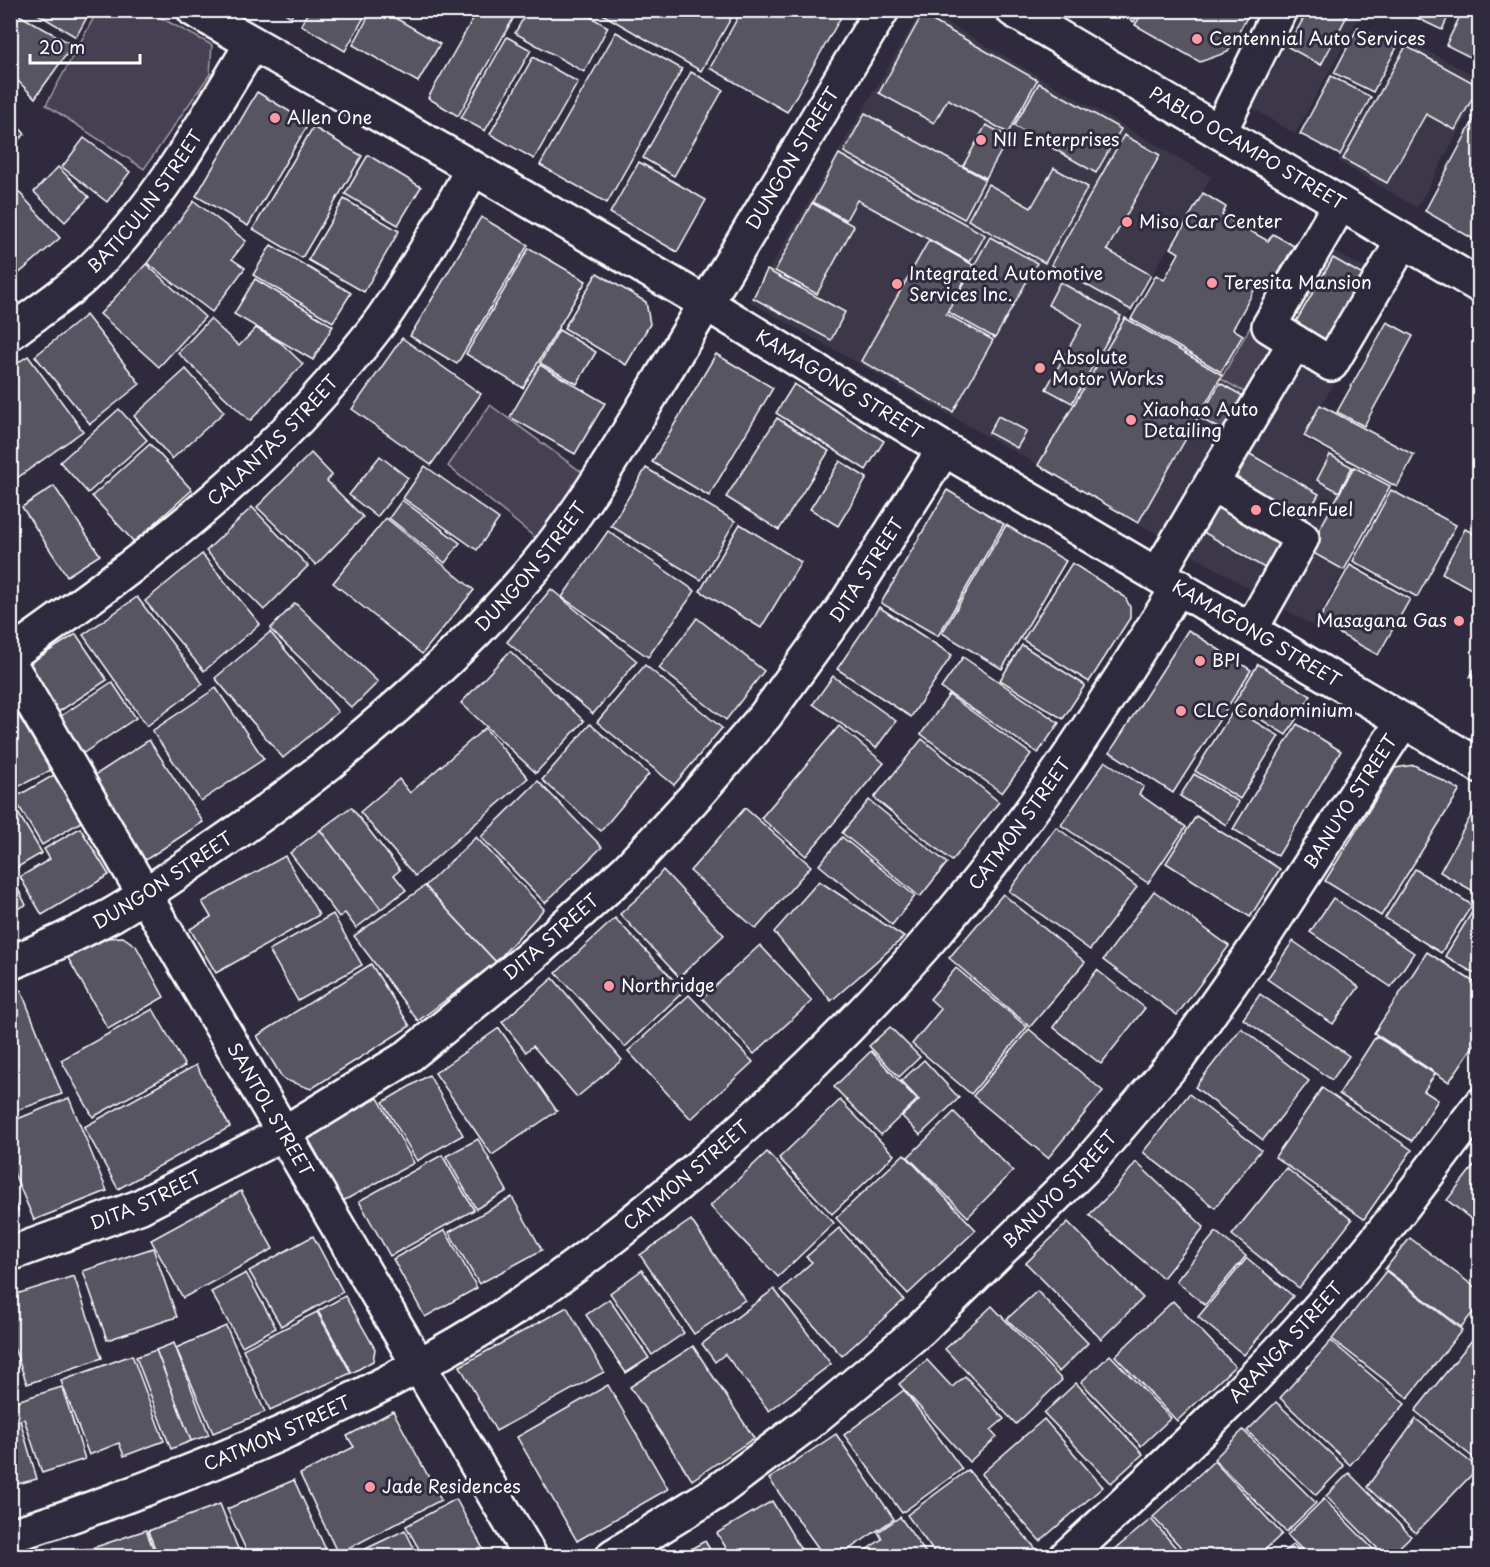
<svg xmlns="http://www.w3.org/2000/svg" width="1490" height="1567" font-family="'Playpen Sans',sans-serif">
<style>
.built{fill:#3c3749}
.green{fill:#464152;stroke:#a2a0a8;stroke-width:1.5}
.building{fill:#595564;stroke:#fff;stroke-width:1.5}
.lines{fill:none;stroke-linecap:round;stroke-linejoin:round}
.minor-casing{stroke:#fff;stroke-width:38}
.major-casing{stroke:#fff;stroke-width:38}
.minor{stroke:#2f2a3d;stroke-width:33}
.major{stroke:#2f2a3d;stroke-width:33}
.poi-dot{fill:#ff9aa2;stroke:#2f2a3d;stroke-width:2}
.labels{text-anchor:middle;stroke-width:6;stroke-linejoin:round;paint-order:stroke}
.poi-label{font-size:18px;fill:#fff;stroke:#2f2a3d;text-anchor:start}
.street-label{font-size:18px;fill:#fff;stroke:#2f2a3d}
</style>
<rect width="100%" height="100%" fill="#2f2a3d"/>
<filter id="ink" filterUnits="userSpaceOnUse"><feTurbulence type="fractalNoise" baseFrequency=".0167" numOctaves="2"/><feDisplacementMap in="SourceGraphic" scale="12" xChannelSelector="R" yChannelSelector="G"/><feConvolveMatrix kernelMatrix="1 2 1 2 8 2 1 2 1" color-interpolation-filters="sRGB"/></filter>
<g filter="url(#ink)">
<!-- built -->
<g class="built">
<path d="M921,11H927L1211,177L1038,465L750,302Z"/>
<path d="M1304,11H1345L1358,18L1295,134L1252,108Z"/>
<path d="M1407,40L1479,78V94L1417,208L1338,161Z"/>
<path d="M1303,235L1393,283L1302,438L1391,486L1313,626L1138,523Z"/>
</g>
<!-- green -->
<g class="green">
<path d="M98,10L148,11L212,45L210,74L144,169L46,105Z"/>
<path d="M1254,320L1285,338L1251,396L1221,379Z"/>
<path d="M490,405L587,476L538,540L448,466Z"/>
</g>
<!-- building -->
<g class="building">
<path d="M10,10L73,45L35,98L10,73Z"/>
<path d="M31,10H91L76,37Z"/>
<path d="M280,10H295L291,17Z"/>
<path d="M309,10H368L345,51L301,25Z"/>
<path d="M372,10H382L440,44L418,82L353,45Z"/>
<path d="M478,10H518L458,116L428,98Z"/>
<path d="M528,10H579L608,27L584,72L515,33Z"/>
<path d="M595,10H730L734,13L701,71Z"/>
<path d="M742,10H845L787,112L710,68Z"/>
<path d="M1114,10H1140L1134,22Z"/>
<path d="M1144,10H1251L1228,52L1200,62L1135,25Z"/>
<path d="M1308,10H1336L1347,16L1321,65L1288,47Z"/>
<path d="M1400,10H1451L1442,30Z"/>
<path d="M1463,10H1480V62L1446,45Z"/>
<path d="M922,15L1037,80L1008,133L948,99L934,123L879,93Z"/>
<path d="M1358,27L1397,47L1373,92L1334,73Z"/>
<path d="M616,32L682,69L607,203L540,165Z"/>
<path d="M507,37L531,50L485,131L461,118Z"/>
<path d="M1406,46L1479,86L1455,130L1426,114L1387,183L1343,159Z"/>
<path d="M533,57L578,82L534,159L490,134Z"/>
<path d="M691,72L723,90L674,176L643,158Z"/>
<path d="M1331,76L1371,97L1340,155L1300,134Z"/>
<path d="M1039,83L1121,129L1096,173L1014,126Z"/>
<path d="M257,92L309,123L248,226L196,196Z"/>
<path d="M1480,108V243L1425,211Z"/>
<path d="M865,113L985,179L964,219L844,152Z"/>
<path d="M10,118L25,134L10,148Z"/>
<path d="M986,125L1009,137L986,178L963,166Z"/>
<path d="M313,127L362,156L302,258L253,229Z"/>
<path d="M1124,135L1160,155L1107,250L1151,275L1131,310L1051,265Z"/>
<path d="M84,138L130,172L107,202L62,167Z"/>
<path d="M839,154L985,235L970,262L857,200L846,220L813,202Z"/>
<path d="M368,155L421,187L398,225L345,194Z"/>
<path d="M639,162L706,200L677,252L610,213Z"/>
<path d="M58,167L89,197L65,222L34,192Z"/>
<path d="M1054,168L1088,187L1045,263L968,220L988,184L1031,208Z"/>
<path d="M10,182L60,238L10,281Z"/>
<path d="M1203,193L1226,207L1222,215L1268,241L1273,234L1294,246L1268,291L1257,285L1233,329L1243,335L1221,372L1131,319L1156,275L1164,280L1179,253L1171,248Z"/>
<path d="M344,199L399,231L364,292L308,260Z"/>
<path d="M194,201L246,241L232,259L245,268L212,312L147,263Z"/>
<path d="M812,203L854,226L817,294L775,271Z"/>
<path d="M481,217L528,245L457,364L410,336Z"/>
<path d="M990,237L1037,263L995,338L948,312Z"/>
<path d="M929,240L973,265L946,314L993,340L953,412L861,361Z"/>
<path d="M271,245L351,293L333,322L253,275Z"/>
<path d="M529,248L586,281L523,388L466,354Z"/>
<path d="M1333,258L1375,282L1329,361L1287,337Z"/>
<path d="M146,264L205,317L159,367L100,314Z"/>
<path d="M767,270L845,312L831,340L753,298Z"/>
<path d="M597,273L646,302L650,324L626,365L564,328Z"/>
<path d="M255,279L333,326L313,360L234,314Z"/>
<path d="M1060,282L1121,316L1072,403L1046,389L1082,324L1048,305Z"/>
<path d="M86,315L140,384L90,424L35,356Z"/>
<path d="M1125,318L1222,375L1138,523L1038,465Z"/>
<path d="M210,319L239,346L256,328L281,343L303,364L250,421L178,353Z"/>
<path d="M1387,322L1413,336L1364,426L1337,412Z"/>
<path d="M559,330L596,352L577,384L540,363Z"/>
<path d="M402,338L481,394L431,465L352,409Z"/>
<path d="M716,354L773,388L709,496L652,462Z"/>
<path d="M28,356L83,431L10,483V368Z"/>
<path d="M540,365L605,403L575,454L510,417Z"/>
<path d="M186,369L224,412L172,459L134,416Z"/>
<path d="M1220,383L1257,404L1237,439L1200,418Z"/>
<path d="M794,384L884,441L866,470L776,413Z"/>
<path d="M1320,405L1414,455L1397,487L1304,436Z"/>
<path d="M119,409L147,440L88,493L60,462Z"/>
<path d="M998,416L1027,431L1017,448L989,433Z"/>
<path d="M777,418L829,451L779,530L726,497Z"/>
<path d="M150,444L192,490L134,542L92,496Z"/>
<path d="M1238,447L1319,494L1273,573L1193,526Z"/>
<path d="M311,453L332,475L327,481L363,517L316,565L257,507Z"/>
<path d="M1330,455L1352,467L1339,492L1317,480Z"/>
<path d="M380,456L408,478L377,517L349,495Z"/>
<path d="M840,461L867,478L838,526L810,509Z"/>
<path d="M425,466L499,519L477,550L403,498Z"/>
<path d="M1354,467L1390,486L1344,570L1308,550Z"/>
<path d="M646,468L735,521L701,580L611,526Z"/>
<path d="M54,486L100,555L67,576L22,507Z"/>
<path d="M947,490L1004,524L938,636L881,603Z"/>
<path d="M1391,490L1456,525L1417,597L1353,561Z"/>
<path d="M402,500L460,543L445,563L389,518Z"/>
<path d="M252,507L308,566L264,610L206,551Z"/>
<path d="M386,518L474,590L422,654L333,583Z"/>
<path d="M740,524L801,562L761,628L700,591Z"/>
<path d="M1006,525L1066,561L1002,669L942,633Z"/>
<path d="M1465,529L1480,537V594L1442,573Z"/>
<path d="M608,531L695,591L648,657L562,597Z"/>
<path d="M202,554L260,624L204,671L145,601Z"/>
<path d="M1072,563L1125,597L1130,607V618L1089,682L1023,640Z"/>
<path d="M1350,565L1410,599L1378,655L1318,622Z"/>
<path d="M551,589L637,661L593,714L507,642Z"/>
<path d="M137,597L203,684L147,726L83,635Z"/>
<path d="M295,603L378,682L352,708L270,629Z"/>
<path d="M879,607L952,655L911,717L837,669Z"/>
<path d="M697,618L764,671L726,720L659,668Z"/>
<path d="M1188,630L1251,670L1173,793L1110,752Z"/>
<path d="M270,632L338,712L283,758L215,678Z"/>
<path d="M76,634L107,680L54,715L22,668Z"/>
<path d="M1022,645L1085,685L1063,719L1000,680Z"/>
<path d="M510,651L584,721L536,773L461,703Z"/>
<path d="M963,657L1059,723L1038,753L941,688Z"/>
<path d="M1480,659V682L1470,677Z"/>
<path d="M1258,664L1311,696L1286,735L1234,703Z"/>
<path d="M645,665L722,728L674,785L597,722Z"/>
<path d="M833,676L896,721L876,748L813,704Z"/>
<path d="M112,682L136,718L79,756L55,720Z"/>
<path d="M216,688L264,759L201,801L152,731Z"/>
<path d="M949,695L1031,754L1002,793L921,734Z"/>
<path d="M10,701L51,770L10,791Z"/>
<path d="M1234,709L1279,736L1240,799L1195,771Z"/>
<path d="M590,724L649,774L601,831L542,780Z"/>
<path d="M1297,724L1341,751L1278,856L1233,829Z"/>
<path d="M839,726L884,763L806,856L761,818Z"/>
<path d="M485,728L528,778L415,876L360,812L399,779L410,793Z"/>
<path d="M922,739L999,802L952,861L874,798Z"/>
<path d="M149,740L203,822L141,863L86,781Z"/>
<path d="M1105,761L1144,787L1139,794L1186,827L1148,883L1061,825Z"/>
<path d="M1414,765L1460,790L1381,916L1325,881L1395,768Z"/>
<path d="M1194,774L1239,802L1226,825L1180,796Z"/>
<path d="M54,775L81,822L42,845L14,798Z"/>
<path d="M538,781L602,847L545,903L481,837Z"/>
<path d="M869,800L947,863L920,897L842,833Z"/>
<path d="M11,801L42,853L16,868L10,858Z"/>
<path d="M1479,801L1480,880L1473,891L1440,872Z"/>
<path d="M351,807L400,870L394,875L406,890L381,909L320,830Z"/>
<path d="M745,808L811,866L756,929L690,871Z"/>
<path d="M1196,816L1280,869L1250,917L1166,863Z"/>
<path d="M1056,827L1137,887L1090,950L1009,891Z"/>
<path d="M80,828L109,875L42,915L20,877L50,859L44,849Z"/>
<path d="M320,830L381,909L356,928L345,913L339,917L290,853Z"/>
<path d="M476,837L544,909L496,962L425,886Z"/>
<path d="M842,837L915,896L892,925L819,865Z"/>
<path d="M285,856L319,915L216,973L190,929L211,917L202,902Z"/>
<path d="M1415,869L1472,905L1441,953L1385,918Z"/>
<path d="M663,870L724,935L679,977L620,914L644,892Z"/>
<path d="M10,873L26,905L10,912Z"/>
<path d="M819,881L904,937L831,1001L774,932Z"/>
<path d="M425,886L496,962L418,1021L354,936Z"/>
<path d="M1154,891L1229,946L1177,1015L1103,960Z"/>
<path d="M1003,894L1085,962L1030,1027L949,958Z"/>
<path d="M1333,898L1414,953L1391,987L1310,932Z"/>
<path d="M1480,899V977L1445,956Z"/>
<path d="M333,914L362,965L298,1001L269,950Z"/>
<path d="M615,918L684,991L625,1047L556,973Z"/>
<path d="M123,937L136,946L164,997L108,1029L68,958L105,938Z"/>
<path d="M1293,941L1359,987L1333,1024L1267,979Z"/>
<path d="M760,945L812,1001L754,1054L702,998Z"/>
<path d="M1427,952L1480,986V1036L1449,1082L1374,1033Z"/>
<path d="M371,964L410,1026L311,1089L283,1079L257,1036Z"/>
<path d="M956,968L1027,1027L971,1094L912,1044L941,1009L930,999Z"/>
<path d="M1097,970L1145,1008L1101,1064L1053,1027Z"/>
<path d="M553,978L622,1060L577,1097L533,1046L526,1052L502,1022Z"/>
<path d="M21,990L62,1094L10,1113V994Z"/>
<path d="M1260,994L1349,1056L1332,1080L1243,1019Z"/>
<path d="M689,995L753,1062L691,1119L628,1051Z"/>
<path d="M153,1009L185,1066L93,1117L61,1060Z"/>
<path d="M890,1027L920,1057L899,1077L869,1046Z"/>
<path d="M499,1028L557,1111L492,1155L435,1073Z"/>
<path d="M1241,1028L1309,1081L1263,1140L1195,1087Z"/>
<path d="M1029,1029L1103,1091L1048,1158L973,1096Z"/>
<path d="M1376,1036L1435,1074L1424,1091L1438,1100L1412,1141L1339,1094Z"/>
<path d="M871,1051L917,1100L881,1135L834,1087Z"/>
<path d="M924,1060L959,1098L920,1135L902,1116L919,1100L901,1081Z"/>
<path d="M196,1065L230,1127L118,1189L84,1127Z"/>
<path d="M429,1075L463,1135L417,1161L383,1102Z"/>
<path d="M1322,1088L1412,1150L1364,1219L1275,1157Z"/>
<path d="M1189,1094L1261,1150L1215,1208L1143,1152Z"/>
<path d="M69,1098L107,1191L34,1220L10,1164V1122Z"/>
<path d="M378,1098L414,1163L343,1201L307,1136Z"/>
<path d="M840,1100L894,1155L832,1214L779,1158Z"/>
<path d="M954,1112L1013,1171L968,1217L908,1157Z"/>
<path d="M478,1139L507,1191L476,1209L446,1156Z"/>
<path d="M767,1152L834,1223L778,1277L710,1206Z"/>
<path d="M904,1154L976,1230L908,1294L836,1218Z"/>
<path d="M442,1155L474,1210L390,1256L359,1201Z"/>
<path d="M1480,1158V1226L1447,1200Z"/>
<path d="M1136,1162L1204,1227L1163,1278L1089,1215L1114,1190Z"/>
<path d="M1286,1168L1352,1220L1299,1288L1232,1235Z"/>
<path d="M10,1190L18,1211L10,1213Z"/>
<path d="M241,1191L273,1249L183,1298L151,1240Z"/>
<path d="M512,1197L542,1250L479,1284L449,1232Z"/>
<path d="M691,1220L745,1300L694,1334L640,1255Z"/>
<path d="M1068,1222L1143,1298L1101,1339L1026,1263Z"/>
<path d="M839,1228L904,1300L842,1356L781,1290L812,1262L806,1257Z"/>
<path d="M445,1230L477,1288L425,1317L393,1259Z"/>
<path d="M1216,1232L1246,1256L1205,1305L1176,1281Z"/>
<path d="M313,1236L343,1292L281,1326L249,1271Z"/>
<path d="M1410,1238L1480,1291V1304L1461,1327L1385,1269Z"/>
<path d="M153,1248L177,1317L107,1340L83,1271Z"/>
<path d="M1247,1258L1293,1296L1244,1355L1198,1317Z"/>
<path d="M642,1270L684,1333L652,1355L610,1293Z"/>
<path d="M1386,1271L1462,1330L1408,1398L1332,1339Z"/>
<path d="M246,1273L276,1328L242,1346L211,1292Z"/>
<path d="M74,1276L102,1358L27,1384L10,1337V1296Z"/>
<path d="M774,1289L831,1364L769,1411L725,1354L715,1362L702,1344Z"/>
<path d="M1037,1291L1088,1343L1059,1372L1007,1319Z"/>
<path d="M345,1296L375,1349L373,1361L352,1373L318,1311Z"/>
<path d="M609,1299L649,1358L626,1373L586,1315Z"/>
<path d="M1173,1301L1235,1366L1177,1421L1115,1356Z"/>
<path d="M992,1306L1062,1380L1016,1424L945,1349Z"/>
<path d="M567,1307L604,1372L496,1431L460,1366Z"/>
<path d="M317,1312L351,1373L270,1410L243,1349Z"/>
<path d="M226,1326L265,1412L213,1433L176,1348Z"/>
<path d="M1472,1340L1480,1346V1463L1415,1411Z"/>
<path d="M1331,1341L1405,1404L1350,1465L1280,1398Z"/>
<path d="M174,1343L209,1435L191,1441L156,1350Z"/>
<path d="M693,1346L754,1438L692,1480L630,1387Z"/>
<path d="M156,1350L191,1441L171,1449L136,1357Z"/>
<path d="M132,1355L164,1441L124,1456L119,1443L89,1455L61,1381Z"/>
<path d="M1110,1355L1171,1418L1141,1446L1081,1382Z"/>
<path d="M927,1360L952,1387L965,1376L1004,1419L991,1430L997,1437L969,1462L899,1384Z"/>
<path d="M1076,1383L1143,1454L1111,1483L1044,1413Z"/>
<path d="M608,1385L668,1489L577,1541L517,1437Z"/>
<path d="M62,1387L85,1459L42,1473L24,1419L20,1420L37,1479L10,1486V1403Z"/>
<path d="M904,1390L962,1469L902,1513L844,1435Z"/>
<path d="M1276,1402L1344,1466L1316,1495L1247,1431Z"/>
<path d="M393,1411L441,1500L338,1554L300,1474L354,1447L347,1436Z"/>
<path d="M1044,1419L1103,1487L1040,1541L981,1474Z"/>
<path d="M1416,1419L1478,1468L1416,1533L1367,1487Z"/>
<path d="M1243,1430L1316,1503L1286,1532L1214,1459Z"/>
<path d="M836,1434L894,1519L839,1556H824L769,1479Z"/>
<path d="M1214,1461L1282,1534L1258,1556H1189L1153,1517Z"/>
<path d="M968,1470L1037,1550L1029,1556H937L907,1515Z"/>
<path d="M1349,1473L1411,1536L1390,1556H1385L1326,1496Z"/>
<path d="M294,1480L328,1554L322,1556H249L227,1509Z"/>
<path d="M456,1499L487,1556H423L406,1526Z"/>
<path d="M1324,1499L1380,1556H1309L1287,1535Z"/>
<path d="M772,1501L805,1556H731L717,1533Z"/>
<path d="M220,1504L241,1556H158L148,1531Z"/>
<path d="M900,1517L928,1556H857L882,1539L878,1532Z"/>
<path d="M1151,1519L1183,1556H1107Z"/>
<path d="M146,1530L156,1556H69Z"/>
<path d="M405,1530L418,1556H351Z"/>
<path d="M705,1541L714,1556H678Z"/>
<path d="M1293,1544L1306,1556H1280Z"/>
</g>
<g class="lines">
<!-- minor casing -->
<g class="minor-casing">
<g id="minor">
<path d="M1220,131L1280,10"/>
<path id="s1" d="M10,333C33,315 58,299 80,280C153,215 201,127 252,44"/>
<path d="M1295,342L1269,326L1340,204"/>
<path d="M1213,484L1302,538L1251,629"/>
<path d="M1158,574L1295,342L1331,364L1403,241"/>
<path id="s2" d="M10,655C135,567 254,478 351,359C363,343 376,329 387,312C418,266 446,217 473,168"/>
<path id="s3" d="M10,664L530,1556"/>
<path id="s4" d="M10,963C45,949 79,933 112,915C148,894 183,869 217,846C331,768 446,672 535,567C593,497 637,417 684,340C750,230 816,121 882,10"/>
<path id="s5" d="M10,1254L139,1207L284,1133L406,1058L529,958L627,870L693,799L765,716L844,607L944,449"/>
<path id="s6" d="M10,1535C58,1522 104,1504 150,1487C278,1439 403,1381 518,1306C578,1266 635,1221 690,1174C773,1103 852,1028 923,947C1021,836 1101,711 1179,586"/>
<path id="s7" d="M613,1556L715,1493L807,1424L921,1329L1085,1167L1179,1057L1264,936L1403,721"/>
<path id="s8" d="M1067,1556C1166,1466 1265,1373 1352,1270C1397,1218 1437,1160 1480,1105"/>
</g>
</g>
<!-- major casing -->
<g class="major-casing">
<g id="major">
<path id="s9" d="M194,10L473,168L707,304L944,449L1480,766"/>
<path id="s10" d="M1013,10L1480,286"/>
</g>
</g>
<!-- minor -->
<use href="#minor" class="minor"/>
<!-- major -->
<use href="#major" class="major"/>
</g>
</g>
<!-- markers -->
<g class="poi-dot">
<circle cx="1197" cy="39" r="6"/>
<circle cx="275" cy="118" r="6"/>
<circle cx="981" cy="140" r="6"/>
<circle cx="1127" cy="222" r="6"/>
<circle cx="1212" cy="283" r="6"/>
<circle cx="897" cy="284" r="6"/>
<circle cx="1040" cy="368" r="6"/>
<circle cx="1131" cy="420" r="6"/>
<circle cx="1256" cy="510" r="6"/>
<circle cx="1459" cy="621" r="6"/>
<circle cx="1200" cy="661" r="6"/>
<circle cx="1181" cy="711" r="6"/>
<circle cx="609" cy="986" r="6"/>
<circle cx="370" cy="1487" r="6"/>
</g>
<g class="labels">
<!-- poi labels -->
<g class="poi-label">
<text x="1209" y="45">Centennial Auto Services</text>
<text x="287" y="124">Allen One</text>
<text x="993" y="146">NII Enterprises</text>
<text x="1139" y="228">Miso Car Center</text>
<text x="909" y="280">Integrated Automotive<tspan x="909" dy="21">Services Inc.</tspan></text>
<text x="1224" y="289">Teresita Mansion</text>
<text x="1052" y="364">Absolute<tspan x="1052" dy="21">Motor Works</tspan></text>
<text x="1143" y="416">Xiaohao Auto<tspan x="1143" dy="21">Detailing</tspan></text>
<text x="1268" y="516">CleanFuel</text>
<text x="1447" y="627" text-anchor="end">Masagana Gas</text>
<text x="1212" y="667">BPI</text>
<text x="1193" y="717">CLC Condominium</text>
<text x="621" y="992">Northridge</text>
<text x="382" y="1493">Jade Residences</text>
</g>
<!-- street labels -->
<g class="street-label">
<text dy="6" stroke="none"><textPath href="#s10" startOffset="272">PABLO OCAMPO STREET</textPath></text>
<text dy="6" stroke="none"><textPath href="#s4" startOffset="1146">DUNGON STREET</textPath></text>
<text dy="6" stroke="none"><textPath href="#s1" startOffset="190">BATICULIN STREET</textPath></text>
<text dy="6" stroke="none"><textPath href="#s9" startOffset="746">KAMAGONG STREET</textPath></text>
<text dy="6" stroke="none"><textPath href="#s2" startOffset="340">CALANTAS STREET</textPath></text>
<text dy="6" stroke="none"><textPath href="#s4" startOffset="660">DUNGON STREET</textPath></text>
<text dy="6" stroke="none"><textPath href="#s5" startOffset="1118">DITA STREET</textPath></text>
<text dy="6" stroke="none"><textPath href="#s9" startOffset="1232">KAMAGONG STREET</textPath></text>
<text dy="6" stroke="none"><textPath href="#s7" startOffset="1066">BANUYO STREET</textPath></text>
<text dy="6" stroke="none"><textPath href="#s6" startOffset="1258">CATMON STREET</textPath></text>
<text dy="6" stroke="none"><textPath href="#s4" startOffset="174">DUNGON STREET</textPath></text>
<text dy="6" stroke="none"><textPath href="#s5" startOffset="632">DITA STREET</textPath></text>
<text dy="6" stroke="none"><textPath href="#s3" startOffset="516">SANTOL STREET</textPath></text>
<text dy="6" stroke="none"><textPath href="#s6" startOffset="772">CATMON STREET</textPath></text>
<text dy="6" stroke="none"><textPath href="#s7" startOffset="580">BANUYO STREET</textPath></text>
<text dy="6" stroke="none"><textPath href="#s5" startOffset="146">DITA STREET</textPath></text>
<text dy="6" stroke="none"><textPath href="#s8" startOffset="306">ARANGA STREET</textPath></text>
<text dy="6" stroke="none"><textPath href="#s6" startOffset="286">CATMON STREET</textPath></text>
</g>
</g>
<!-- margin -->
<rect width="1490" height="1567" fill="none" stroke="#2f2a3d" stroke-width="36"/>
<rect x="18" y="18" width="1454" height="1531" fill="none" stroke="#fff" stroke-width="2" filter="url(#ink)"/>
<!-- scale -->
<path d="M30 54v9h110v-9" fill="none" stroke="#ffffff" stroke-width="3"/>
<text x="39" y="54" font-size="18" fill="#ffffff" stroke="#2f2a3d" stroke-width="4.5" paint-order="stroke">20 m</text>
</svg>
